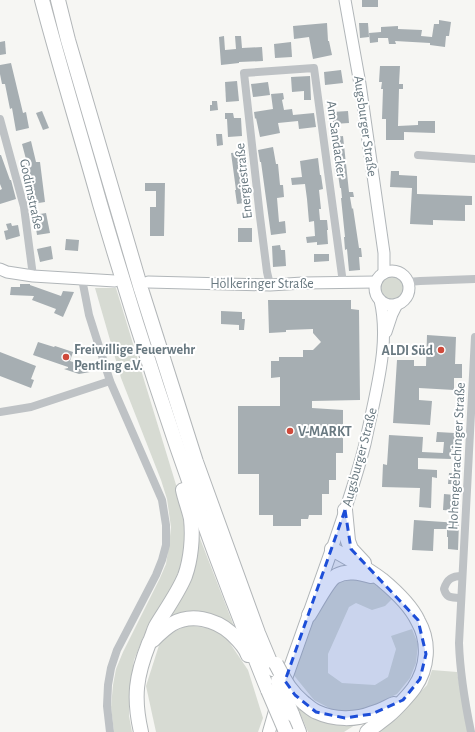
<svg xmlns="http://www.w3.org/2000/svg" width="475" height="732" font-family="'Alegreya Sans',sans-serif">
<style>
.green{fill:#d7dbd3}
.building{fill:#a6aeb2}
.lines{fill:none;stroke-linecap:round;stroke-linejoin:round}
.secondary-casing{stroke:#b1b6b9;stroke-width:13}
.primary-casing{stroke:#b0b5b7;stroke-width:14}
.highway-casing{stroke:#b2b6b8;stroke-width:16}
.street{stroke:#bec2c5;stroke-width:8}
.secondary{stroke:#fff;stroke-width:11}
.primary{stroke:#fff;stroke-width:12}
.highway{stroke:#fff;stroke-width:14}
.highway-bridge-casing{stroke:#b2b6b8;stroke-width:16;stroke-linecap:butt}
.highway-bridge{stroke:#fff;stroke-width:14}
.marked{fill:#1d4ed8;fill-opacity:0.2;stroke:#1d4ed8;stroke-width:3;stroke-dasharray:8 5;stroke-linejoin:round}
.poi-dot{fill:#cf4a3b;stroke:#fff;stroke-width:1.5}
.labels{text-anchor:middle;stroke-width:4;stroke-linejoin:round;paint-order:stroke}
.street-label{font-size:14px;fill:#697981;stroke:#fff}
.poi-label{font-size:14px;font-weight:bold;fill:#697981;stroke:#fff;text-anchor:start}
</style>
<rect width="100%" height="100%" fill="#f6f6f3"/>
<!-- green -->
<g class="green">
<circle cx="393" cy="288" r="13"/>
<path d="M95,288H116L177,488L184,524V552L179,575L172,590L144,635L134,660L129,695V716L132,732H114L111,707L113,685L116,669L123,652L160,578L166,564L169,545L171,527L167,499L161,480L121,378Z"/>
<path d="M194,523L237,634L214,618L160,628L177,600Z"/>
<path d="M352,576L373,581L392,599L385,606L372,610L356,603L349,607L328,654V673L342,683L375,685L388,677L396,649L391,636L412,629L418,644L416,663L410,678L397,694L372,706L349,713L331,709L314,700L292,673L316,610L334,581Z"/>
<path d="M187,625L221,630L248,670L263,718L258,732H156L146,686L161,639Z"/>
<path d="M432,670L457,672L468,732H374L408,705L427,685Z"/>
<path d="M297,706L355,722V725L344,732H308Z"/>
</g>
<!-- building -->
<g class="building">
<rect x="362" y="0" width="16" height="7"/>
<path d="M439,20L451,22L449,36H446L445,47L430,45V43L395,41L396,44H389L388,38H378V42L370,43L369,33L381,32V27L398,26V29L422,30L421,36L432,37L434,24H439Z"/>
<path d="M327,23L328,41H329L332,55L313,59L309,37L294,39L293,26Z"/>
<path d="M359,23H368L369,37L360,38Z"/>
<path d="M224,36L225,50L236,49L235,36H241L242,48L262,47L263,61L239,62V63L221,65L219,37Z"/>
<path d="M5,41L6,54L0,55V42Z"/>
<path d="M291,42L292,57L275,58L274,44Z"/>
<path d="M11,63L23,113L26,112L29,128L16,131L12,108L10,109L5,84H2L0,74V65Z"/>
<path d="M380,66H400L399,84H403V89H399L398,126L418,125V121H435V133L404,132V140H386V119H382L383,89H381L382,82H379Z"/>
<path d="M341,70L343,83L325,85L324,72Z"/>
<path d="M310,76L311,100H304V91L292,92L291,77Z"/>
<path d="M237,81L239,101L226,102L225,82Z"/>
<path d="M268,82L270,95L253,97L251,84Z"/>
<path d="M283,93L284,99L282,100L284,110L292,109L293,115L314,113L316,127L299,129L298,121L278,123L280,133L260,137L256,118L255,119L254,112L273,109L271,94Z"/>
<path d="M212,101H217L218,110L210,111V105H212Z"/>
<path d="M42,111L49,128L43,130L36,113Z"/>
<path d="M348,111L349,123L333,124L332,112Z"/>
<path d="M225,113H233L234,118H241L242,136L228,137L227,119H225Z"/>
<path d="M216,134H222L223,145L217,146Z"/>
<path d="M343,136L349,192H353L354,197H350L352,209L353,208L359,248H361L362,257H359L360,270L349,271L347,249L345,250L344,237H345L341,198H342L341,188H340L338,174H335L334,158L338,157L335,137Z"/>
<path d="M31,141L36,162H40L45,202L32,204L29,180L28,181L26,163H27L22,144Z"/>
<path d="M273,147L276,164H278L280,185H283L284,197L277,198L279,222L285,221L286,233L271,235L261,162H260L258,150Z"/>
<path d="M246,152L251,202L237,204L235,190H236L231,153Z"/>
<path d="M0,155H1L10,180H11L16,199L0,204V190L2,189L0,184Z"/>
<path d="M318,158L320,175H321L323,189L319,190L321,209H319L320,220H327L328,230H327L328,244L317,245V242L307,243L306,237L315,236L314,221L309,222L307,199L305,184L292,185L291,178L302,177L300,161Z"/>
<path d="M391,171H399V175L417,176V194L472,196V205H465V221L433,220V225L410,224L412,188L390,187Z"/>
<path d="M145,183H165L164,236H150V207H156V191H145Z"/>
<path d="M46,213L50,233L37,235L34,215Z"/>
<path d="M11,223L12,226L18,225L20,236L6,240L4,231L8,230L6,224Z"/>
<rect x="238" y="228" width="14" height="14"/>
<path d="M66,239L79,240L78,251L65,250Z"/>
<path d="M280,245L281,250H285L286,266L273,267L272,246Z"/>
<path d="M51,246L53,259L40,262L37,249Z"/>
<path d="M314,254H329V261L314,262Z"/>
<path d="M20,284H30V285L61,296L63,291L74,292L63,317L54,313L56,309L32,300L34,296L10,295L11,287H20Z"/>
<path d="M268,300H351V309L359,310L360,400L312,401V408L343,410V453H336V480H329V494H322V515H309L308,519H301V526H273V515H259V474H238V406H280V377L271,378V361H279V357H303V350H313L321,342L313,333V329L286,330V332L269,333Z"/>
<path d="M221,311L242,312V319H245L244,330H239V325L221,324Z"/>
<path d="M427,335L456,337L455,364H462V378H454V390L419,388V400L432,401L430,425L393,423L397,360H414V366H426Z"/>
<path d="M38,342L54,347L55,346L73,352L70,361L79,364L78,367L89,365L90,372L79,374L64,369L68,368V367L33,355Z"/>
<path d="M0,352L36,366L31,379L34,380L31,388L0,376Z"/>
<path d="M437,432L455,433L454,450H451V459L418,458V469L437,470V478L432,477L431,508L419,507L420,488L382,487L383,464L387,465L389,435L423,437L422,452L443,453L444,442H436Z"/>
<path d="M449,473H458L457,484H448Z"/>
<path d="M444,494L455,495V511L443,510Z"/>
<path d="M414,520L459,523L458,550L448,549V537H447V529H434L433,551L412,550Z"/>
</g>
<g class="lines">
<!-- secondary casing -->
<g class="secondary-casing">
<g id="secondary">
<path d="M345,0L360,84L384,253V273"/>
<path d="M0,269L7,272L33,276L115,281"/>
<circle cx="392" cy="288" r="17"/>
<path d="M148,282L270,285L303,283L376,282"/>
<path d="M386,332L392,314L397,304"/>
<path d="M332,549C344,514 356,480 365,444C368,430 371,416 374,402C381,369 388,334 380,300"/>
</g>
</g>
<!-- primary casing -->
<g class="primary-casing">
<g id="primary">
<path d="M283,687L332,549"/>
<path d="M269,732L277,704"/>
</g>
</g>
<!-- highway casing -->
<g class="highway-casing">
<g id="highway">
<path d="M42,0C60,68 81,136 100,204C139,337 182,468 232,598C244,628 255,659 268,690"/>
<path d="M58,0L68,40L141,289L196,462L258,633L273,669"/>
<path d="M345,510L348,541L351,549L364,563"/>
<path d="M332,549C348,558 368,569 382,580C394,590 411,606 418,621C430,642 428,668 414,688C409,695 396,709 389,715C382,721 374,726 367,732"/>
<path d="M309,615C315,606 328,580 336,576C347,570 360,573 371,576"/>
<path d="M153,640C159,634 165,628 172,624C191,613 215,619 231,633C238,640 245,646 248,655"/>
<path d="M304,703C308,706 312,710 317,712C334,720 356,720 373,713C380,711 387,707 394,704"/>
<path d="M292,714L299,732"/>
<path d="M141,732C133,697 136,676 149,643C152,638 153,632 156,626C165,611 178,593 185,576C191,559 193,537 191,519C189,509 185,500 183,490"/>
</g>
</g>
<!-- street -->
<g class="street">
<path d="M0,119L24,207L33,276"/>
<path d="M418,155L475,159"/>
<path d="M82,279L89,315L110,381L162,500L166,525V545L162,560L156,575L117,650L111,668L108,685L107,706L110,732"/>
<path d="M408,282L420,281L475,279"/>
<path d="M270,285L267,272L260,217L244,73L314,68L343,283"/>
<path d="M0,412L31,407L110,381"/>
<path d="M461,598C451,597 447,599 444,589C447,579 452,576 462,576"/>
<path d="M471,732C465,703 460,673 459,643L475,337"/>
</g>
<!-- secondary -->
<use href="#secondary" class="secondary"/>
<!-- primary -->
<use href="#primary" class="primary"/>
<!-- highway -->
<use href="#highway" class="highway"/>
<!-- highway-bridge casing -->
<g class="highway-bridge-casing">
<g id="highway-bridge">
<path d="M276,664C285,681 289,690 304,703"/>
<path d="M278,681L292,714"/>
<path d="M268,690L286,732"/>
</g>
</g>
<!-- highway-bridge -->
<use href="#highway-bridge" class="highway-bridge"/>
</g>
<!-- marked area -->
<path class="marked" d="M345,510L351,549L418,620L426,654L420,679L403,700L372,714L345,718L316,712L295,695L285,681Z"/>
<!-- markers -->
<g class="poi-dot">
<circle cx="441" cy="350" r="4"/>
<circle cx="66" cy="357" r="4"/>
<circle cx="290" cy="431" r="4"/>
</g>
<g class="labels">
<!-- street labels -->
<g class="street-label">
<text transform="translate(366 126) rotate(82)" y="5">Augsburger Straße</text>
<text transform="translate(337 139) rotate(82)" y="5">Am Sandacker</text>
<text transform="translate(243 181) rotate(-96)" y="5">Energiestraße</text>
<text transform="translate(32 194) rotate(78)" y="5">Godimstraße</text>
<text x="262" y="288">Hölkeringer Straße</text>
<text transform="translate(456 456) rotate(-87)" y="5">Hohengebrachinger Straße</text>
<text transform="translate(359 457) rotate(-75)" y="5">Augsburger Straße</text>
</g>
<!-- poi labels -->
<g class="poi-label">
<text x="74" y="354">Freiwillige Feuerwehr<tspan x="74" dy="16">Pentling e.V.</tspan></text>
<text x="433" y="355" text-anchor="end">ALDI Süd</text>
<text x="298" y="436">V-MARKT</text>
</g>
</g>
</svg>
